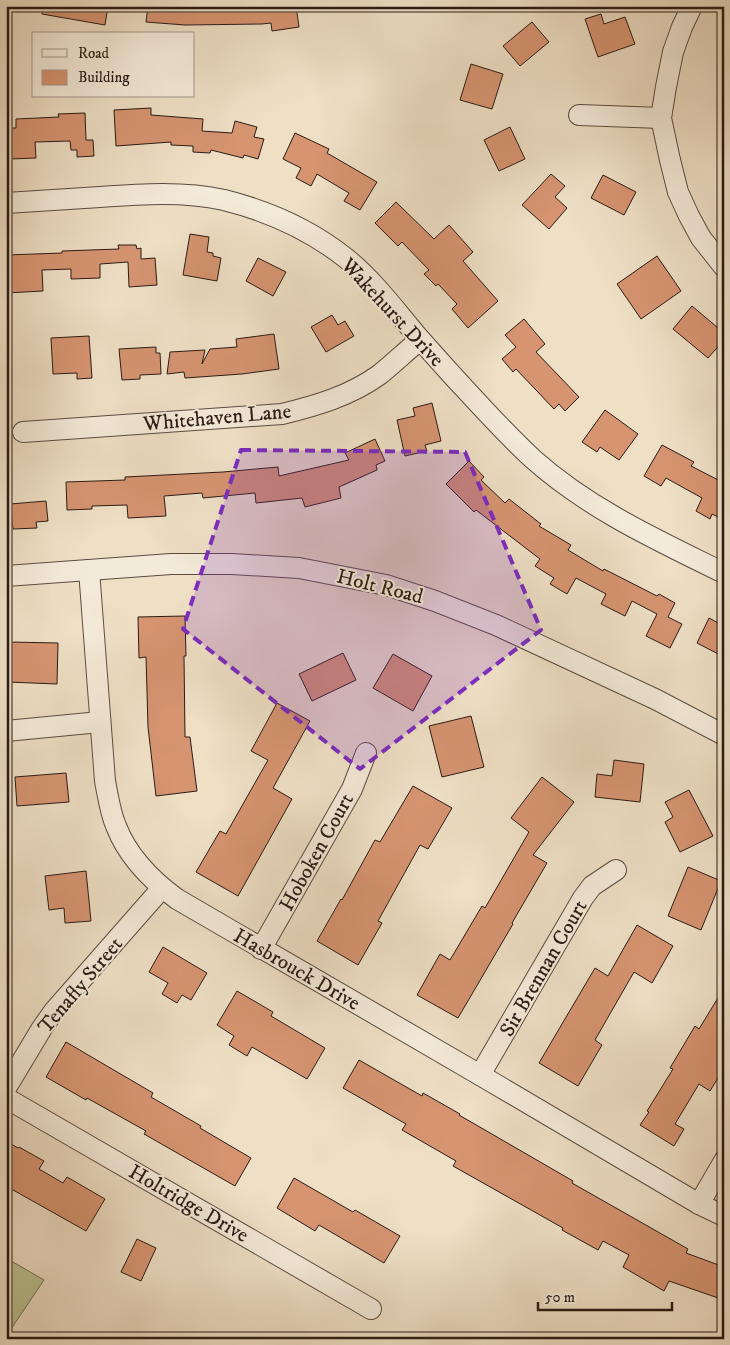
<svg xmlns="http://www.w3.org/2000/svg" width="730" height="1345" font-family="'IM FELL DW Pica',serif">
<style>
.green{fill:#bbc192;stroke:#726e54}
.building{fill:#d69471;stroke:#2a1b15}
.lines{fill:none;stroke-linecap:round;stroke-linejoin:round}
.minor-casing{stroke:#5b4c41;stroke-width:22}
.minor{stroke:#f4ead9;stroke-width:20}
.marked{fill:#7b2cbf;fill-opacity:0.2;stroke:#7b2cbf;stroke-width:4;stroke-dasharray:10 6;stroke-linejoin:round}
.labels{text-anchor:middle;stroke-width:4;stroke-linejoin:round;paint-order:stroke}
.street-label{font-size:21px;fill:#2a1b15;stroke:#f4ead9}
</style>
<rect width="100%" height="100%" fill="#eedfc5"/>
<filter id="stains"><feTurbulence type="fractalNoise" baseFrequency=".004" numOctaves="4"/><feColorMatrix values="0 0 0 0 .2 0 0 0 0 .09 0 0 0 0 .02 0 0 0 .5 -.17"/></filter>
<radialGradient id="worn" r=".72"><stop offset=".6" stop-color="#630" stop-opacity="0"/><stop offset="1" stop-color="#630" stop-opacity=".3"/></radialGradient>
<!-- green -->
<path class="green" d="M6,1258L44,1280L7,1335L6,1334Z"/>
<!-- building -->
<g class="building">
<path d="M42,6H108L105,25L42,14Z"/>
<path d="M148,6H296L299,27L272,31L271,23L262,24L185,25L146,22Z"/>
<path d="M601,14L604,24L625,17L635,44L598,57L585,19Z"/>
<path d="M532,22L549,42L520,66L503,46Z"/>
<path d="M471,64L503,74L492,109L460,100Z"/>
<path d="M151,108V115L203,119L202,131L232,133L235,121L257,127L254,137L264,139L258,159L244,155L243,158L211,150L210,153L193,152V146L171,145V142L116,146L114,110Z"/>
<path d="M85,113L86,140H93L94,156L77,157V150H71L70,141L35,142L36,158L10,159L9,154H6V128H16V119L59,117L58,114Z"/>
<path d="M510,127L525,159L499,171L484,140Z"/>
<path d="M295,133L329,149L327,153L377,182L360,210L344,201L349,193L317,174L311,186L296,178L301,168L283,159Z"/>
<path d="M551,174L565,186L555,197L567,208L549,229L522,205Z"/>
<path d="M603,175L636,192L624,215L591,198Z"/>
<path d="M396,202L434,239L449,225L473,252L463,261L498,301L468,328L452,309L457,304L438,284L436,286L424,274L429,270L402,242L398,246L375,223Z"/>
<path d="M190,234L209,237L207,252L213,253V256L221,258L217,281L183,275Z"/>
<path d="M118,245H136L137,249L141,248V259L155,258L157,285L129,287L128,262L100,264V278L71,279V269L42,270L43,291L6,293V255L62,253V251L119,249Z"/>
<path d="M657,256L681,291L641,319L617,284Z"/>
<path d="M258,258L286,272L273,296L246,281Z"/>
<path d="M692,306L724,333V340L708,358L673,329Z"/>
<path d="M332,315L338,325L345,321L354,336L326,352L311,327Z"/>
<path d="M524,319L545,344L536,352L579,397L565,411L559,404L554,409L516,369L513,372L502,359L516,347L505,335Z"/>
<path d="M274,334L279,369L242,374L185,378L184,372L167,374L170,352L205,350L202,364L210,349L237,347L236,339Z"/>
<path d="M89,336L92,378L77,379V373L53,374L51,338Z"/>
<path d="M156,347V353H160L161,374L140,375V379L122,380L119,349Z"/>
<path d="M432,403L441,441L425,445L427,451L405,456L397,420L415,416L413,408Z"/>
<path d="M605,410L638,434L619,460L600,447L597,452L582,442Z"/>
<path d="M375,439L385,461L376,465L377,470L339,487L341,498L305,507L302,498L256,503L255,493L203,498L202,493L164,496L166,516L128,518L127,505L92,506V509L67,510L66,482L125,480V477L223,472L278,467L279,476L349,460L345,453Z"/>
<path d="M662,445L694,462L691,466L724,483V520L712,514L710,519L696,511L702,498L666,478L661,486L644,476Z"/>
<path d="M469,461L484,477L481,480L505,503L509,499L541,524L539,526L571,545L568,550L603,571L604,569L657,596L659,594L675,603L668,617L682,624L670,648L646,636L657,614L632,601L625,616L601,604L606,594L576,578L567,594L550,584L554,578L535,566L540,559L476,510L474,512L446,484Z"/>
<path d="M46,501L48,521L36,522L37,528L13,529L10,504Z"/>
<path d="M185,616L186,656H184L185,737H190L197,791L156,796L148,727L146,657L139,658L138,617Z"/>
<path d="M709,618L724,626V657L697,643Z"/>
<path d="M8,642L58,643L57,684L7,682Z"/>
<path d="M343,653L356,680L312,701L299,674Z"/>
<path d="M393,654L432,676L413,711L373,688Z"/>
<path d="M277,703L310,721L273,788L292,799L238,896L196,872L220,831L226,834L268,760L251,751Z"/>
<path d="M471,716L484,767L442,777L429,726Z"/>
<path d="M614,760L644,764L640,802L595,797L597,774L612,776Z"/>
<path d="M66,773L69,802L17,806L15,777Z"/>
<path d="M542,777L574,802L533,855L547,863L512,923L513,924L458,1018L417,995L440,954L450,960L482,906L485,908L529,832L511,818Z"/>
<path d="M413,786L452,808L428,849L420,845L378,921L382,923L358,965L317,941L341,899L342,900L375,840L380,842Z"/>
<path d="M689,790L713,836L680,852L665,822L673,817L665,802Z"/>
<path d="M688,867L721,881L701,930L668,916Z"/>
<path d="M86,871L91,921L65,923L64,908L49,910L45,876Z"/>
<path d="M637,925L673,946L652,983L634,972L595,1040L602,1045L578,1086L539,1063L595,968L608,976Z"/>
<path d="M163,947L207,973L191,1000L182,995L177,1003L162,994L168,983L149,972Z"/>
<path d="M724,988V1068L710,1091L699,1084L675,1124L684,1129L674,1146L640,1125L649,1112L647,1111L673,1069L670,1068L695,1026L699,1029Z"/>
<path d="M237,991L273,1012L271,1016L325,1048L307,1079L252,1047L247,1056L229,1045L234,1036L217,1025Z"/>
<path d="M66,1042L153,1093L151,1097L201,1126L200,1128L251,1158L235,1186L144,1134L146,1131L87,1098L86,1100L46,1077Z"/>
<path d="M359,1060L422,1096L423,1093L460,1114L459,1115L573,1181L572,1183L688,1249L686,1253L724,1267V1300L669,1281L664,1291L623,1267L629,1255L603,1241L598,1250L562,1230L563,1228L453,1166L456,1161L402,1130L406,1124L343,1088Z"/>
<path d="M6,1141L18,1148L19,1147L44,1161L39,1169L63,1183L67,1177L105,1199L86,1231L6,1186Z"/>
<path d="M294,1178L353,1212L355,1210L400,1236L384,1263L319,1225L315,1231L277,1208Z"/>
<path d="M137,1239L156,1248L141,1281L121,1272Z"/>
</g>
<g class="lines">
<!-- minor casing -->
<g class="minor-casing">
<g id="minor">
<path d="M692,6L682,27L673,52L666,87L661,118L670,160L678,192L689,216L701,238L724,267"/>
<path d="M579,115L661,118"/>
<path d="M6,203C38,201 69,199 100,197C141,194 184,191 224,200C268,211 311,230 347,259C374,281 396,311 419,338C434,355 449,372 465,389C487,413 509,437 533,459C589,509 657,540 724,573"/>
<path d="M23,432L282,414C315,406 350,396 379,375C393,364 406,351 420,340"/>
<path d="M89,570L105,781C108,796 110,812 116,826C128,857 151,880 177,899L480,1075L699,1204L724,1216"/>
<path d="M6,576L171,564H232L299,568L386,585L435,601L496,625L655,699L724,735"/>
<path d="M6,731L100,722"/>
<path d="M261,949L352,789L366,753"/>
<path d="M480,1075L583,898L592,886L616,870"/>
<path d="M6,1088L42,1028L54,1011L162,888"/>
<path d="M6,1098L371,1309"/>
<path d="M699,1204L724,1161"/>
</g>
</g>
<!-- minor -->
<use href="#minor" class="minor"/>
</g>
<!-- marked area -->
<path class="marked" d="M241,450L465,452L541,630L360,769L183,629Z"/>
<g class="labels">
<!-- street labels -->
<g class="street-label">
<text transform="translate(393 312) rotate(47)" y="7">Wakehurst Drive</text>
<text transform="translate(217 417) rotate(-5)" y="7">Whitehaven Lane</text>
<text transform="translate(380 586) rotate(14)" y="7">Holt Road</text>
<text transform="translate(316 852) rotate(-61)" y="7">Hoboken Court</text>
<text transform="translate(543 968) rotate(-60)" y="7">Sir Brennan Court</text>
<text transform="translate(297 969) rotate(30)" y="7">Hasbrouck Drive</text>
<text transform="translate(80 985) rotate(-50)" y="7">Tenafly Street</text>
<text transform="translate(189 1203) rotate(30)" y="7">Holtridge Drive</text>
</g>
</g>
<!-- margin -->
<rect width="730" height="1345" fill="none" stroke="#eedfc5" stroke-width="25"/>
<rect x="8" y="8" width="715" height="1330" fill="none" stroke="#2a1b15" stroke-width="2.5"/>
<rect x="12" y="12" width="705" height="1320" fill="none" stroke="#2a1b15"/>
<!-- legend -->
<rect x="32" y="32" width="162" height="65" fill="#f4ead9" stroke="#a3978b"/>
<rect x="42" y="49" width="25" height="8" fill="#f4ead9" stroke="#a3978b"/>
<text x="78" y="58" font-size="15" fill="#2a1b15">Road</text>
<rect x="42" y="70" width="25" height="15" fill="#d69471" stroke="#a3978b"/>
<text x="78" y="82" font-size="15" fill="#2a1b15">Building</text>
<!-- scale -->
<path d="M538 1302v8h134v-8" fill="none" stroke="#2a1b15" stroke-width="2.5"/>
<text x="545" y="1302" font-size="15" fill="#2a1b15" stroke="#f4ead9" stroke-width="4" paint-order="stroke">50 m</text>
<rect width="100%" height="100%" filter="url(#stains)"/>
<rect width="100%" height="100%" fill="url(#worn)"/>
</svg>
